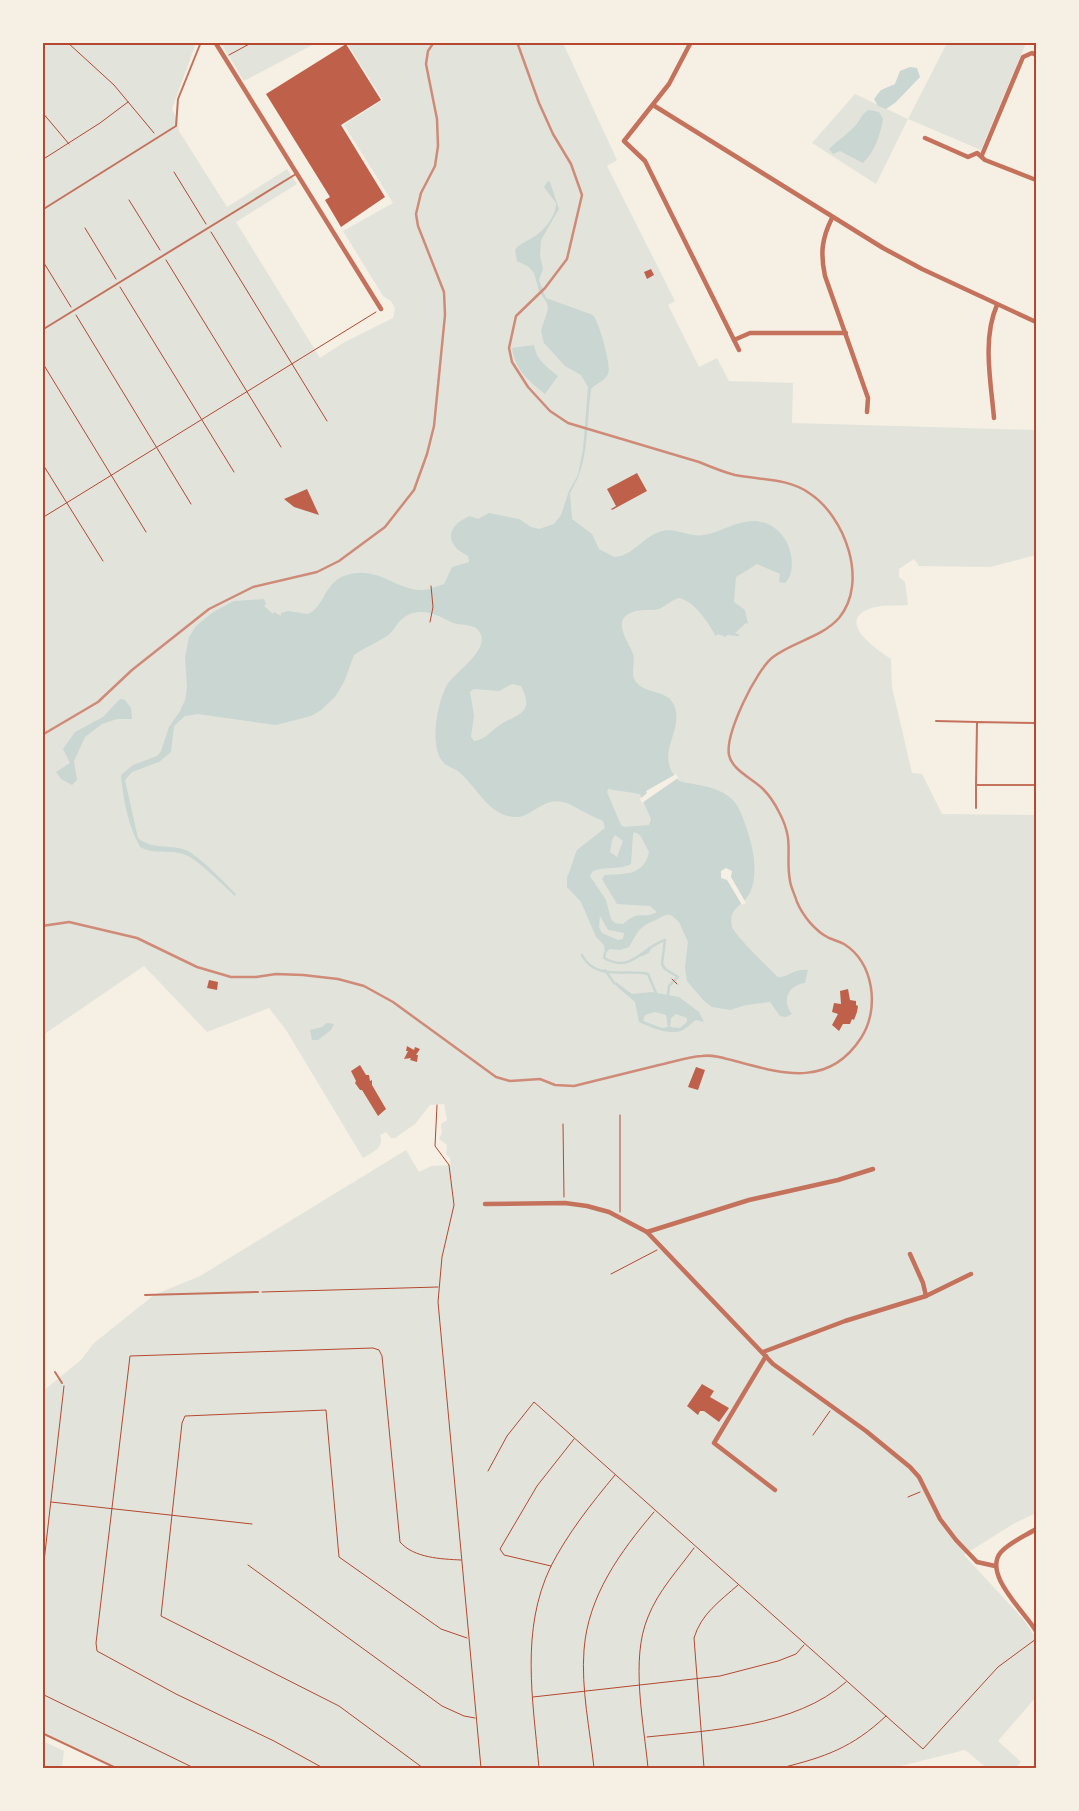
<svg xmlns="http://www.w3.org/2000/svg" width="1079" height="1811" font-family="Cabin,sans-serif">
<style>
.green{fill:#e2e4dc}
.water{fill:#c9d6d2;fill-rule:evenodd}
.pier{fill:#f6efe4}
.lines{fill:none;stroke-linecap:round;stroke-linejoin:round}
.stream{stroke:#c9d6d2;stroke-width:2.5}
.building{fill:#bf614a}
.path{stroke:#b5482f;stroke-width:1}
.service{stroke:#c5725c;stroke-width:2}
.minor{stroke:#c5725c;stroke-width:4.5}
.rail{stroke:#cf8b77;stroke-width:2.5}
.neatline{fill:none;stroke:#b5482f;stroke-width:2}
</style>
<rect width="100%" height="100%" fill="#f6efe4"/>
<!-- green -->
<g class="green">
<path d="M43,43H196L172,109L178,121L179,131L227,207L287,169L297,184L236,222L320,358L343,343L393,318L395,308L391,301L383,296L343,231L393,203L344,125L383,100L347,43H563L617,160L607,166L675,301L668,305L699,367L717,358L729,381L793,383L792,423L1036,430V555L990,567L919,566L914,559L899,569V577L905,582L908,605C896,606 880,604 869,609C835,622 879,651 891,659L892,687L912,773L922,774L942,814L1036,815V1513L1013,1524L964,1555L1023,1619L1036,1638V1697L998,1741L1021,1762L1015,1768H987L965,1750L893,1768H118L43,1732V1391L81,1360L94,1343L154,1295L200,1276L406,1150L419,1172L431,1166L451,1165L450,1158L446,1154L447,1145L439,1139L442,1133L441,1124L447,1120L444,1104L430,1105L415,1124L395,1138H391L386,1132L380,1135C385,1148 372,1152 363,1158L286,1030L269,1008L207,1032L144,966L43,1035Z"/>
<path d="M221,43H316L244,81Z"/>
<path d="M947,43H1026L981,150L908,119L876,184L812,143L855,94L908,119Z"/>
<path d="M43,1741L64,1751L62,1768H43Z"/>
</g>
<!-- water -->
<g class="water">
<path d="M910,67L917,68L920,77L896,102L886,109L878,106L874,99L881,90L895,84L900,71Z"/>
<path d="M869,110L879,112L883,119C880,136 875,151 863,163L840,151L833,154L829,149C837,141 850,132 856,125C861,119 861,114 869,110Z"/>
<path d="M548,181L550,182L559,209L541,240L540,256L543,269L539,280L546,298L593,315C599,322 612,367 608,374C605,381 595,384 591,389C586,425 590,462 570,493L572,519L592,534L599,549L614,557C633,556 642,538 659,532C674,526 690,538 704,535C730,530 750,510 776,529C783,535 788,542 790,551C793,562 793,575 785,583L779,582L780,574L757,564L736,577L734,602L745,610L748,624L746,623L735,633L740,635L738,636L727,635L726,637L718,634L716,636C707,622 697,603 679,598C671,600 666,606 659,609C652,611 644,609 636,611C609,618 628,640 633,654C636,664 629,674 637,683C646,694 668,690 674,705C685,733 653,752 678,780C680,782 685,782 688,783C710,787 732,790 741,813C750,836 760,866 751,890C746,905 727,907 732,927C734,934 770,970 778,977C788,978 793,968 808,970L805,983C788,985 781,1001 792,1014L786,1017L780,1016L770,1002L746,1005L730,1010L712,1007L704,1001L687,981L685,967L688,942L679,922L671,915C664,914 662,917 656,920C638,927 638,932 629,947L620,950L610,949L605,953L604,945L596,937L581,902L567,887V878L577,850L605,828L603,821C597,818 591,816 586,813C568,804 560,796 541,806C533,810 526,817 517,817C490,818 477,787 459,772C455,768 447,767 443,762C429,746 437,703 447,685C455,671 492,650 479,631C474,623 459,626 451,622C435,614 418,606 402,619C396,624 393,632 387,636C376,643 364,648 354,655L344,682L335,697L321,710L311,716L276,725L198,714L185,716L174,726L171,752L159,762L132,772L125,780L138,838C153,851 174,843 190,852C206,863 222,880 236,894L235,896C224,886 198,860 186,855C171,849 154,855 140,847C128,825 123,799 121,775L133,765L157,756L161,751L169,727L180,711L185,700L187,687L185,657L189,637L196,626L213,612L234,601L264,599L266,604L264,606L273,614L274,612L281,616V613L288,611L308,614C325,607 324,581 347,575C376,566 393,587 418,590C427,591 435,587 444,584L452,567L469,562L468,556C445,545 445,526 470,516L478,519L489,513L519,519L531,527L539,529L554,524L561,515L569,491L578,475L583,449L588,387L581,375L565,366L544,343L541,331L548,309L547,303L539,291L534,273L529,267L517,261L515,250C520,243 528,241 535,236C545,230 556,215 556,203L544,187ZM512,684L521,686C536,716 516,713 497,727C489,733 484,740 474,741L471,737L474,715L470,692L474,689L499,691ZM608,789L640,794L651,819L649,825L624,827L621,825L607,792ZM635,832L640,835L649,852C644,876 624,874 605,875L602,879L617,904L650,906L657,912C642,920 640,909 623,924L615,923L611,919L606,900L590,876L593,871C605,866 621,870 631,864L633,834ZM615,835L623,841L617,857L610,852L612,840ZM600,916L608,930L624,933L623,939L618,940L602,933L599,927Z"/>
<path d="M534,345C536,360 547,367 558,376L545,394C529,381 515,370 512,348Z"/>
<path d="M120,699L125,700L131,708L132,719H117L102,724L85,737L74,761L77,780L72,785L61,779L56,772L70,763L63,749L75,732L103,717Z"/>
<path d="M616,982L632,994L652,992L679,997L699,1012L704,1022L696,1020C691,1023 687,1028 683,1030C670,1036 652,1028 639,1022L635,1002L614,984ZM655,1012L666,1015L668,1027L662,1028L643,1021L645,1015ZM676,1014L687,1018V1022L680,1028L670,1027L671,1018Z"/>
<path d="M327,1023L334,1024L331,1030L318,1040H312L310,1030L322,1027Z"/>
</g>
<!-- pier -->
<g class="pier">
<path d="M676,774L678,778L642,803L640,799L647,793L646,791Z"/>
<path d="M726,868L732,871L731,877L746,903L742,905L727,880L721,878V871Z"/>
</g>
<g class="lines">
<!-- stream -->
<g class="stream">
<path d="M605,953L604,958C632,974 642,947 665,940L662,964L665,969L678,977L669,986L668,994"/>
<path d="M582,955C595,981 626,969 648,974L656,993"/>
<path d="M642,955L648,952L650,948"/>
<path d="M605,970L614,983"/>
</g>
</g>
<!-- building -->
<g class="building">
<path d="M346,44L381,100L341,125L385,197L341,227L325,200L330,197L266,94Z"/>
<path d="M651,269L654,275L647,279L644,272Z"/>
<path d="M637,473L647,491L612,510L611,509L616,506L607,489Z"/>
<path d="M307,489L319,515L294,507L284,499Z"/>
<path d="M209,980L218,982L217,990L207,988Z"/>
<path d="M848,989L850,1000L856,1001V1005L858,1006L857,1012L854,1020L852,1019L850,1024H843L839,1031L832,1025L838,1014L832,1012L834,1003L841,1004L840,991Z"/>
<path d="M407,1046L414,1050L415,1047L420,1049L416,1055H418L417,1062L410,1060L411,1058L404,1059L408,1051H406Z"/>
<path d="M360,1065L366,1075H369L370,1081L372,1080V1085L386,1109L378,1116L362,1090H360L355,1083L356,1081L351,1071Z"/>
<path d="M696,1067L705,1070L698,1090L688,1087Z"/>
<path d="M702,1384L714,1391L710,1397L729,1408L719,1422L704,1411H700L698,1415L687,1406Z"/>
</g>
<g class="lines">
<!-- path -->
<g class="path">
<path d="M67,42L114,85L154,133"/>
<path d="M229,55L253,42"/>
<path d="M42,112L69,144"/>
<path d="M42,160L100,123L128,102"/>
<path d="M174,172L206,224"/>
<path d="M129,200L160,250"/>
<path d="M85,228L116,279"/>
<path d="M211,232L327,421"/>
<path d="M166,260L281,447"/>
<path d="M44,263L71,307"/>
<path d="M120,287L234,472"/>
<path d="M76,315L191,504"/>
<path d="M42,362L146,532"/>
<path d="M42,463L103,561"/>
<path d="M42,518L376,312"/>
<path d="M42,595L43,596"/>
<path d="M430,622L433,607L431,586"/>
<path d="M672,979L677,984"/>
<path d="M437,1105L435,1146L449,1165L454,1205L442,1257L438,1302L481,1768"/>
<path d="M620,1115V1212"/>
<path d="M563,1124L564,1197"/>
<path d="M611,1274L657,1250"/>
<path d="M262,1292L438,1287"/>
<path d="M813,1435L830,1411"/>
<path d="M488,1471L507,1436L534,1402L923,1749L998,1667L1036,1639"/>
<path d="M908,1497L920,1492"/>
<path d="M51,1502L252,1524"/>
<path d="M248,1565L442,1706L464,1716L475,1718"/>
<path d="M551,1566L504,1555L500,1549L537,1486L574,1439"/>
<path d="M42,1579L64,1386"/>
<path d="M42,1694L194,1768"/>
<path d="M533,1697L720,1676L778,1661L796,1654L804,1645"/>
<path d="M647,1737C712,1730 795,1727 846,1682"/>
<path d="M323,1768L274,1741L176,1694L97,1651L96,1643L130,1356L373,1348L379,1350L382,1356L400,1542C414,1558 441,1559 461,1560"/>
<path d="M423,1768L339,1706L161,1616L182,1423L185,1416L326,1410L339,1557L441,1629L467,1638"/>
<path d="M539,1768C533,1700 520,1630 551,1566C568,1533 591,1504 615,1475"/>
<path d="M594,1768C590,1730 581,1689 584,1650C588,1596 620,1552 654,1512"/>
<path d="M648,1768C644,1724 630,1659 648,1617C658,1591 678,1570 694,1548"/>
<path d="M704,1768L694,1638C701,1614 720,1601 738,1585"/>
<path d="M781,1768C825,1757 852,1748 886,1716"/>
</g>
<!-- service -->
<g class="service">
<path d="M42,210L176,126L178,99L201,42"/>
<path d="M42,330L296,174"/>
<path d="M936,721L977,722"/>
<path d="M1036,723L977,722L976,785H1036"/>
<path d="M976,808V785"/>
<path d="M145,1295L258,1292"/>
<path d="M55,1372L62,1383"/>
<path d="M42,1733L116,1768"/>
</g>
<!-- minor -->
<g class="minor">
<path d="M215,42L381,309"/>
<path d="M691,42L669,84L624,141L645,161L739,350"/>
<path d="M653,105L883,248L922,269L1036,322"/>
<path d="M925,138L968,157L977,153L985,160L1036,180"/>
<path d="M982,155L1023,57L1032,53L1036,55"/>
<path d="M832,218C822,238 820,253 825,276L868,398L867,412"/>
<path d="M734,340L750,333H846"/>
<path d="M994,418C991,382 982,339 997,305"/>
<path d="M485,1204L565,1203L587,1206L609,1212L647,1232L773,1364L866,1431L910,1467L919,1477L940,1519L956,1540L977,1562L995,1566"/>
<path d="M647,1232L749,1200L838,1180L873,1169"/>
<path d="M910,1254L923,1283L926,1296"/>
<path d="M763,1352L845,1321L926,1296L971,1274"/>
<path d="M766,1356L714,1443L775,1490"/>
<path d="M1036,1529C1025,1536 1010,1542 1001,1552C982,1574 1025,1612 1036,1631"/>
</g>
<!-- rail -->
<g class="rail">
<path d="M42,735L98,702L132,670L209,609L253,587L317,572L339,561L385,527L414,490L427,454L434,426L445,315L444,292L418,226L416,214L421,193L435,166L438,146L437,119L426,64L428,51L434,42"/>
<path d="M42,926L69,922L137,938L197,967L231,977H256L276,974L303,975L338,979L364,986L393,1002L496,1077L510,1081L540,1079L555,1085L574,1086C602,1079 630,1072 659,1065C673,1062 687,1057 702,1056C714,1054 727,1059 739,1062C786,1075 830,1086 861,1038C880,1009 874,963 844,944C840,942 834,940 829,938C815,931 803,916 797,902C795,895 791,888 790,881C785,853 795,842 779,812C775,804 769,795 763,789C753,779 732,770 729,755C725,734 756,670 773,657C794,641 821,638 839,618C869,582 845,516 809,493C788,478 760,480 735,475C723,472 711,467 699,462L568,423L550,411L528,387L512,362L509,348L516,316L545,288L567,259L582,195L571,164L553,134L539,103L517,42"/>
</g>
</g>
<!-- border -->
<rect width="1079" height="1811" fill="none" stroke="#f6efe4" stroke-width="88"/>
<rect x="44" y="44" width="991" height="1723" class="neatline"/>
</svg>
